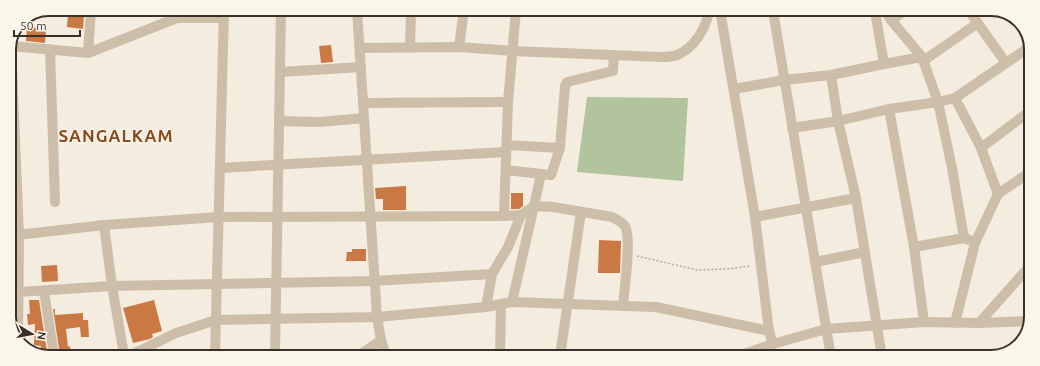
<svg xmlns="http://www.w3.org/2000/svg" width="1040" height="366" font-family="Ubuntu,sans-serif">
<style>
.green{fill:#b1c49d}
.building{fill:#cb7944}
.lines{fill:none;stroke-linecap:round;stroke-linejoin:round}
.path{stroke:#b8a993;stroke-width:1.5;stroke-dasharray:2 2;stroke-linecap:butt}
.minor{stroke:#cdbea9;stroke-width:10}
.labels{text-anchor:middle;stroke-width:3;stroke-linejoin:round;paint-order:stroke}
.district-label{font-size:17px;font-weight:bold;letter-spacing:1px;fill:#8c491e;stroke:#fbf6ea}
.rim{fill:none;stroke:#393029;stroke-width:2}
</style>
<rect width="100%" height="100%" fill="#f4ecde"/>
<!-- green -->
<path class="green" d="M587,97L688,98L683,181L577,172Z"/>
<!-- building -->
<g class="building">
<path d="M68,14L84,15L83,29L67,27Z"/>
<path d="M27,27L46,28L45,43L26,41Z"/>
<path d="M331,45L333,62L321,63L319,46Z"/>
<path d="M406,186V210H383V199H376L375,188Z"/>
<path d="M511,193H523V206L519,209H511Z"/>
<path d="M599,240L621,241L620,273H598Z"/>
<path d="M352,249H366V261H346L347,252H352Z"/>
<path d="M57,265L58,281L42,282L41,266Z"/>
<path d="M29,300H39L47,351H40L41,346L34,345L35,324L28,325L27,314H30Z"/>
<path d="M154,300L162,331L152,334L153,337L150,339L133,343L123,308Z"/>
<path d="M53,309H55V315L83,313V320H88L89,337H81L80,327L66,329L68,347L70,346L71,355H60Z"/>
</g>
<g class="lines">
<!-- path -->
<path class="path" d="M637,256L697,270L727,269L751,266"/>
<!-- minor -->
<g class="minor">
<path d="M357,10L377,317L381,340L386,356"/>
<path d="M688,10L709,12L720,10L755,217L769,331L773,344"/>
<path d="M773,11L831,357"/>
<path d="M875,11L884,64"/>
<path d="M885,11L891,20L922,57L938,102L952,168L964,238"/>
<path d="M969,11L1006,63"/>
<path d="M891,20L905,11"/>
<path d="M11,43L19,235L18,342"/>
<path d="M11,46L88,53L177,18H224"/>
<path d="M410,47L411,10"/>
<path d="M459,47L464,10"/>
<path d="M360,48L459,47L512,51L661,57C666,57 672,57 677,55C694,48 705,30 709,12"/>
<path d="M50,49L55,202"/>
<path d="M88,53L91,9"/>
<path d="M923,61L978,23"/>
<path d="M280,72L361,67"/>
<path d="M831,75L838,121L856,198L882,357"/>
<path d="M734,89L784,80L831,75L884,64L922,57"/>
<path d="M955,98L981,148L998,194"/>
<path d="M363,103L508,102"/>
<path d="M889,109L914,247L924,322"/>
<path d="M279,121L319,122L364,118"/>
<path d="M792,128L838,121L889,109L938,102L955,98L1031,46"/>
<path d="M507,145L560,148"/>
<path d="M981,148L1030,111"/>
<path d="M220,168L506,152"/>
<path d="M506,170L551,175L560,148L565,86L567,82L613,71L614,55"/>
<path d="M504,216L508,102L516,10"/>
<path d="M755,217L856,198"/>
<path d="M104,225L112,286L124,355"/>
<path d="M9,236L104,225L219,217L504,216L521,215L534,206L553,207L612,217C617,220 621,221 625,226C632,239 624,290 623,306"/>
<path d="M914,247L964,238L969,240"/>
<path d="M815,262L865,252"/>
<path d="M44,291L54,355"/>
<path d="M18,292L112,286L374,281L492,274"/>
<path d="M512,302L534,206L541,174"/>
<path d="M486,307L492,274L508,247L521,215"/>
<path d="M955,323L975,243L998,194L1030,172"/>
<path d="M979,323L1029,267"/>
<path d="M131,355L176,333L216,320L377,317L486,307L512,302L656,307L769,331"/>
<path d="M215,355L224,9"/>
<path d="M275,355L281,10"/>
<path d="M358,356L381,340"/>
<path d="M500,356L501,305"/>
<path d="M560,356L581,212"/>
<path d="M738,356L773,344L826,329L924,322L979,323L1029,321"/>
</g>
</g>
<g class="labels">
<!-- district labels -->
<g class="district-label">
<text x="116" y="142">SANGALKAM</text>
</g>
</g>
<!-- crop -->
<path d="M0 0H1040V366H0ZM49 16H991A33 33 0 0 1 1024 49V317A33 33 0 0 1 991 350H49A33 33 0 0 1 16 317V49A33 33 0 0 1 49 16Z" fill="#fbf6ea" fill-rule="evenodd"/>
<path class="rim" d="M49 16H991A33 33 0 0 1 1024 49V317A33 33 0 0 1 991 350H49A33 33 0 0 1 16 317V49A33 33 0 0 1 49 16Z"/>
<!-- north arrow -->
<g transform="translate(32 334) rotate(100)" stroke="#fbf6ea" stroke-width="3" paint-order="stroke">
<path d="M0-3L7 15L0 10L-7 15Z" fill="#393029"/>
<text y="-6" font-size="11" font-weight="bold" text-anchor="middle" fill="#393029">N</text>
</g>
<!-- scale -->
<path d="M14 30v6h66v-6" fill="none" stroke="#393029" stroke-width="2"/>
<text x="20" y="30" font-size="12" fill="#393029" stroke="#fbf6ea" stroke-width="3" paint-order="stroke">50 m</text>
</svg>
